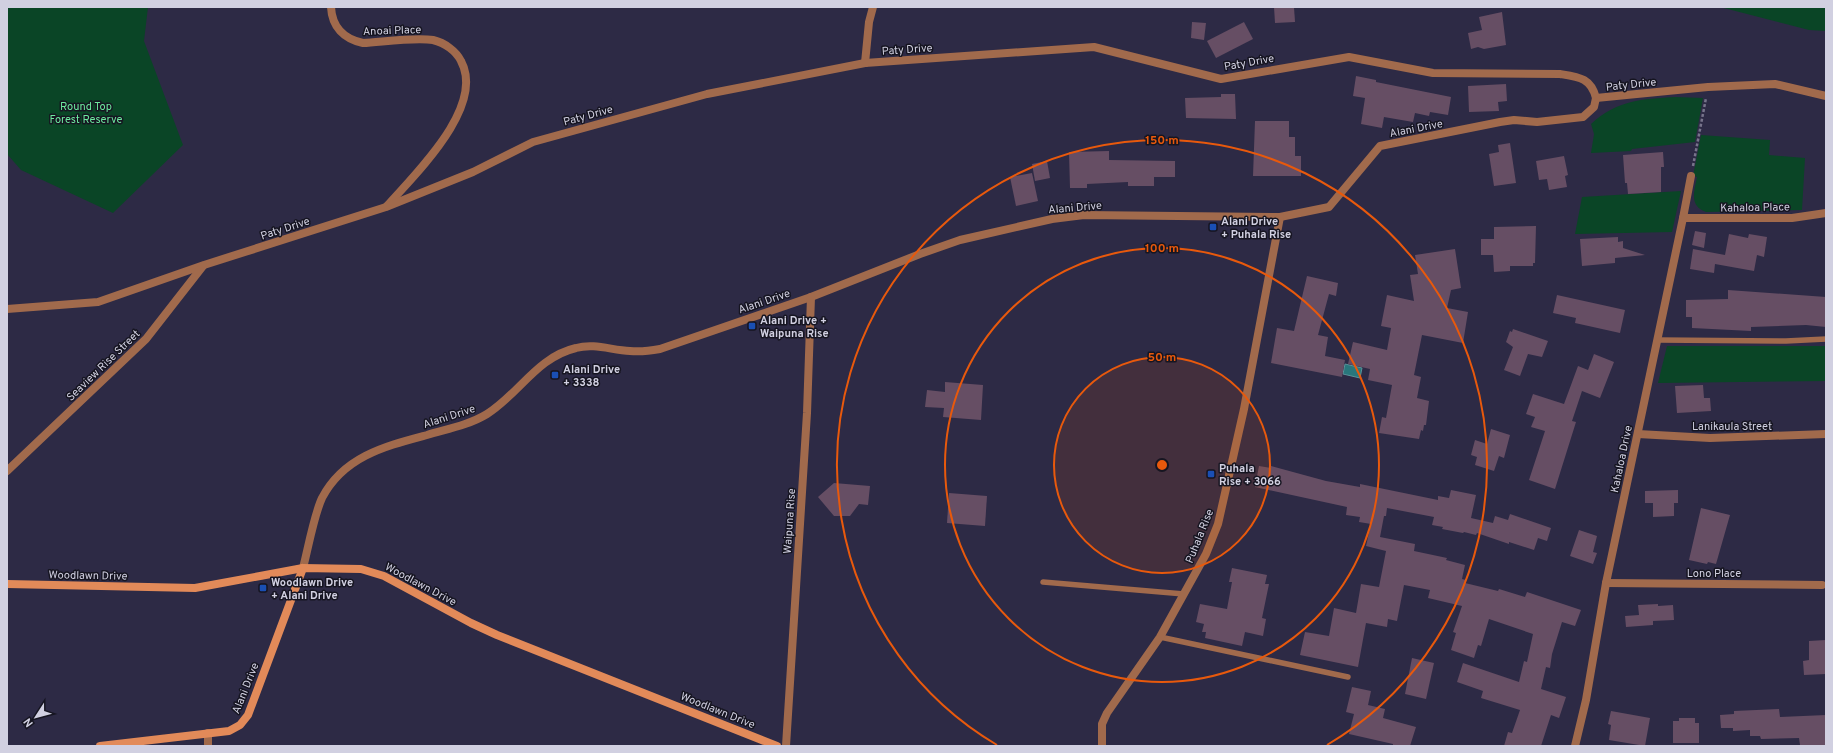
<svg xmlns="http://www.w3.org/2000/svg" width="1833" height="753" font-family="Overpass,sans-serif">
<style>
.green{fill:#0a4526}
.water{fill:#29777c;stroke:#5b929a}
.building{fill:#664e64}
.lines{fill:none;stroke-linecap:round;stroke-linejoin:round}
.path{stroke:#77748b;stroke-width:2.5;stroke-dasharray:3 2;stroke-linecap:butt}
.lane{stroke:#a16a4c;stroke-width:5.5}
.street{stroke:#a16a4c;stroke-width:8}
.secondary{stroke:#e28a59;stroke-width:8}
.ring{fill:none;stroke:#e8590c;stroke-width:2}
.transit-dot{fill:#1a4fb4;stroke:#161521;stroke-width:1.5}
.labels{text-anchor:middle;stroke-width:3;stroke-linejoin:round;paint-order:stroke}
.street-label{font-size:11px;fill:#d1d0e1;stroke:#161521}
.park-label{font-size:11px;fill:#6dea9f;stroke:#161521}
.poi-label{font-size:11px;font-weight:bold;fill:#d1d0e1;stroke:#161521;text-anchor:start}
.centre{fill:#e8590c;stroke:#161521;stroke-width:2}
.ring-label{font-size:12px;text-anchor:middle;font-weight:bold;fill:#e8590c;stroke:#161521;stroke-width:3;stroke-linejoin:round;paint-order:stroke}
</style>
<rect width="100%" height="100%" fill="#2d2a45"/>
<!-- green -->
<g class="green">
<path d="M7,7H148L144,41L183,145L113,213L21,170L7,154Z"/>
<path d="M1720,7H1826V31L1809,30Z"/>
<path d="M1676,97L1703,98L1695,142L1632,149L1631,151L1591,153L1594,134L1591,124C1617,100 1642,99 1676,97Z"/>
<path d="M1701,135L1770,140L1769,155L1805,158L1802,210L1706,212C1689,206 1694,192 1697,177L1693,176Z"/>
<path d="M1681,191L1672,232L1575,234L1582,197Z"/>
<path d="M1667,346H1826V381L1658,383Z"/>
</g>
<!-- water -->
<path class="water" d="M1345,364L1362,368L1360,378L1343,374Z"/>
<!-- building -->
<g class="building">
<path d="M1274,7H1294L1295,22L1275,23Z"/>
<path d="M1502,12L1506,45L1484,49L1478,47L1471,49L1468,33L1482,30L1479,17Z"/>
<path d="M1192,22L1206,23L1204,40L1191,38Z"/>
<path d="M1244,22L1253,39L1216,58L1207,41Z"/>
<path d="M1356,76L1376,80V82L1451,97L1448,115L1430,112L1429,116L1415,113L1413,122L1384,117L1382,128L1361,124L1365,98L1353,96Z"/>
<path d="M1506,84L1507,101L1498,102L1499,111L1469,112L1468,86Z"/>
<path d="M1221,94H1235L1236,119L1186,118L1185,98L1221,97Z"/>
<path d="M1255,121H1289V137H1295V156H1301V176H1253Z"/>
<path d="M1510,143L1516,183L1494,186L1489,154L1499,152L1498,145Z"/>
<path d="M1109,151V160L1175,161V177H1154V186H1128V182L1087,184V188H1070L1069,152Z"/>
<path d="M1663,152L1664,167H1661V192L1628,194L1627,183H1625L1623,155Z"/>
<path d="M1564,156L1568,175L1565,176L1567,187L1549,190L1547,179L1539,180L1536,161Z"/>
<path d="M1047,161L1050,178L1035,181L1032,164Z"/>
<path d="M1032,173L1038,201L1016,206L1010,177Z"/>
<path d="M1536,226L1535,263H1533V266H1510V271L1494,272L1493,255H1481V239H1494V227Z"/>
<path d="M1695,231L1706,233L1704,248L1692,245Z"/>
<path d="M1729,234L1748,238L1749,234L1767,237L1764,257L1757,255L1754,271L1715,264L1714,273L1690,269L1693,249L1725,255Z"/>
<path d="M1618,237V242L1623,241V248L1645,255L1615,258V263L1582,266L1580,239Z"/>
<path d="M1455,249L1461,288L1451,290L1447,308L1468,312L1463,343L1422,335L1414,375L1421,377L1417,398L1429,401L1426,425H1424L1423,431L1421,430L1419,439L1379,433L1382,417L1386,418L1392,385L1368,380L1370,369L1348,364L1353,342L1387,350L1391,328L1381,326L1387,295L1414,301L1410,275L1418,274L1415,255Z"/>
<path d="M1307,276L1338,283L1336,296L1329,294L1318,335L1328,337L1325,356L1345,360L1342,377L1271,363L1277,328L1294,331Z"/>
<path d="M1728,290L1826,297V327L1806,325L1751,327V331L1692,328V317H1686V300L1728,299Z"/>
<path d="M1557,295L1625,310L1620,333L1575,323L1576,318L1553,313Z"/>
<path d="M1513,329L1548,341L1542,357L1528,354L1520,376L1504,370L1513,347L1506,342L1510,331L1512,332Z"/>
<path d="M1594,354L1614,362L1600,398L1582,391L1572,421L1576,422L1555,489L1529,480L1545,431L1531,427L1535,417L1526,414L1533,394L1564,404L1578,366L1588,370Z"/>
<path d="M945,382L983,385L981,420L943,417L944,408L925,407L927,390L945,392Z"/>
<path d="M1703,385L1704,398H1710L1711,411L1677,413L1675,386Z"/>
<path d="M1491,429L1510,435L1504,458L1499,456L1494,471L1475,465L1477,457L1471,455L1475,440L1487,444Z"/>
<path d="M1259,466L1271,468V466L1326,481L1360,487V484L1438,500V496L1449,498L1451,490L1476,495L1471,518L1493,523L1495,516L1508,520L1510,514L1551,528L1547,541L1538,538L1534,550L1509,542V544L1477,533L1476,535L1464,532L1463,533L1442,529L1443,527L1432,525L1434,517L1387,508L1386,516H1384L1380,537L1415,544L1414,551L1447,558L1446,560L1465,565L1462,579L1466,580L1465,583L1498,591L1499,589L1525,597L1527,592L1581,610L1575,626L1562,622L1552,654L1550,668L1546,667L1541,689L1566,697L1559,718L1551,715L1541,746H1504L1508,732L1512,733L1520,710L1481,698L1483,691L1457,682L1463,663L1519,682L1524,661L1527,662L1533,634L1489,619L1481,646L1478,645L1474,658L1451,650L1456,633L1453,632L1462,606L1428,598L1430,590L1404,585L1397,621L1388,619L1387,627L1366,623L1358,667L1300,655L1305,632L1329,636L1334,608L1356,613L1361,584L1379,587L1386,551L1366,546L1371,524L1359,522L1360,517L1346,515L1347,507L1255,487Z"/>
<path d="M834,483L870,486L868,505L859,504L850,516H834L818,497Z"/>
<path d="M1678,490V503H1674V516L1653,517V503H1645V491Z"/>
<path d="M949,493L987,496L985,526L947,523Z"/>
<path d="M1701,508L1730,515L1716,564L1708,562L1707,564L1689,560Z"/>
<path d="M1579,530L1597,536L1593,552L1597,553L1593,564L1570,556Z"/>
<path d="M1232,568L1267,575L1265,584H1269L1262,618L1266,619L1263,636L1245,632L1242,646L1205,638L1206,632H1202L1204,624L1196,622L1200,604L1227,609L1232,582H1229Z"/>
<path d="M1658,604V606L1673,605L1674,620L1653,621V625L1626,627L1625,616L1639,615L1638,605Z"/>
<path d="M1826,640V674L1804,675L1803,661L1809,660V641Z"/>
<path d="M1412,658L1434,663L1426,699L1405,694Z"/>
<path d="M1352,687L1371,691L1368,705L1385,709L1383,718L1416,727L1410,746H1393V744L1349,734L1354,714L1346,712Z"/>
<path d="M1779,709L1780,717L1826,715V745H1800L1799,738L1761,739L1760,736H1750V730L1733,731V728H1721L1720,715L1734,714V711Z"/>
<path d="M1611,711L1650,718L1645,746L1609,740L1611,725L1608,724Z"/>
<path d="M1679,718H1695V723H1699V743H1673V721H1679Z"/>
</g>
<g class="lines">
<!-- path -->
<path class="path" d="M1693,166L1706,98"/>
<!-- lane -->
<g class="lane">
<path d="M1658,340L1786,341L1826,339"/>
<path d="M1043,582L1184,594"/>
<path d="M1160,637L1348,677"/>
</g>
<!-- street -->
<g class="street">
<path d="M331,7C332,27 344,39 363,43C382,42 415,37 433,40C445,43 456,51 461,61C486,107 414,175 387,206"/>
<path d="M865,63L869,22L873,7"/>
<path d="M1683,218H1792L1826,213"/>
<path d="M7,309L98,302L204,265L386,207L473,172L533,142L707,94L865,63L1094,47L1221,79L1349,57L1433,73L1560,74C1579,77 1591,78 1596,98L1708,87L1775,84L1826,96"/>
<path d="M1638,434L1710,438L1826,434"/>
<path d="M7,471L146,339L203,266"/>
<path d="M303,568C308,549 314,515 322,498C344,456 386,446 427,435C447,429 469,425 487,414C519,394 537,357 576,348C594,343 611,350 630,351C640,352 649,351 660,349L811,297L920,254L960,240L1052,219L1084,215L1280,217L1329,207L1380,146L1500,122L1514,120L1537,122L1583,117L1594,107L1596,98"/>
<path d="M1606,583L1822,585"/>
<path d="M208,733V746"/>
<path d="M786,746L807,413L811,297"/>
<path d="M1102,746V724L1107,713L1160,637L1206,554L1218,524L1244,409L1280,217"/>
<path d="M1575,746L1586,700L1606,583L1683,218L1691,176"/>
</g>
<!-- secondary -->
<g class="secondary">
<path d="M7,584L195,588L303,568L361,569L384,576L471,623L497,635L777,746"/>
<path d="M100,746L229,731L240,725L248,715L303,568"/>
</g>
</g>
<!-- distance rings -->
<circle cx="1162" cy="465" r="108" fill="#e8590c" fill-opacity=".12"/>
<g class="ring">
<circle cx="1162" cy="465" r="108"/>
<circle cx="1162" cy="465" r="217"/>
<path d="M997 745A325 325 0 1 1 1327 745"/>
</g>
<!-- markers -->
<g class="transit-dot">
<rect x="1209" y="223" width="8" height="8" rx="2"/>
<rect x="748" y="322" width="8" height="8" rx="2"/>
<rect x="551" y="371" width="8" height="8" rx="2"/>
<rect x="1207" y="470" width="8" height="8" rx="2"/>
<rect x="259" y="584" width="8" height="8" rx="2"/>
</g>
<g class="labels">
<!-- street labels -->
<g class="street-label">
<text transform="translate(392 30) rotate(-2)" y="4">Anoai Place</text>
<text transform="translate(907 49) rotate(-4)" y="4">Paty Drive</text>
<text transform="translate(1249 62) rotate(-10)" y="4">Paty Drive</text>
<text transform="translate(1631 84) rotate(-6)" y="4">Paty Drive</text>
<text transform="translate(588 115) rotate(-15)" y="4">Paty Drive</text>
<text transform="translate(1416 128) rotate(-11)" y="4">Alani Drive</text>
<text transform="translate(1075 207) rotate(-5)" y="4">Alani Drive</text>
<text transform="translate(1755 207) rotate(-1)" y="4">Kahaloa Place</text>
<text transform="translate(285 228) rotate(-18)" y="4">Paty Drive</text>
<text transform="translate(764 301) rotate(-19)" y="4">Alani Drive</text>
<text transform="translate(103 365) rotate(-44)" y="4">Seaview Rise Street</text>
<text transform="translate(449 416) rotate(-18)" y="4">Alani Drive</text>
<text x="1732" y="430">Lanikaula Street</text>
<text transform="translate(1621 459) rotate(-78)" y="4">Kahaloa Drive</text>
<text transform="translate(789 521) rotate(-86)" y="4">Waipuna Rise</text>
<text transform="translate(1199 536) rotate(-68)" y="4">Puhala Rise</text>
<text x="1714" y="577">Lono Place</text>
<text transform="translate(88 575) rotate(1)" y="4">Woodlawn Drive</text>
<text transform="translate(421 584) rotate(28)" y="4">Woodlawn Drive</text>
<text transform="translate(245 688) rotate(-68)" y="4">Alani Drive</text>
<text transform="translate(718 710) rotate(22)" y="4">Woodlawn Drive</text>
</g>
<!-- park labels -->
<g class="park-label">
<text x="86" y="110">Round Top<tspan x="86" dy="13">Forest Reserve</tspan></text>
</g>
<!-- poi labels -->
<g class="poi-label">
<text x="1221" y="225">Alani Drive<tspan x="1221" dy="13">+ Puhala Rise</tspan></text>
<text x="760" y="324">Alani Drive +<tspan x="760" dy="13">Waipuna Rise</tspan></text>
<text x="563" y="373">Alani Drive<tspan x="563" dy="13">+ 3338</tspan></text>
<text x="1219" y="472">Puhala<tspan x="1219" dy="13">Rise + 3066</tspan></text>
<text x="271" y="586">Woodlawn Drive<tspan x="271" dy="13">+ Alani Drive</tspan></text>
</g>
</g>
<circle cx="1162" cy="465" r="6" class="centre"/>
<g class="ring-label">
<text x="1162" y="144">150 m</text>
<text x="1162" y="252">100 m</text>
<text x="1162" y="361">50 m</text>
</g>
<!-- border -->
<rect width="1833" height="753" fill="none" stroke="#d1d0e1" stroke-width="16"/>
<!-- north arrow -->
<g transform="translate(36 717) rotate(234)" stroke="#161521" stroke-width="3" paint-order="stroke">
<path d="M0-3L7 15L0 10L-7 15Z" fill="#d1d0e1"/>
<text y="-6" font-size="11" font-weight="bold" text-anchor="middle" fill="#d1d0e1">N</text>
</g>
</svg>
